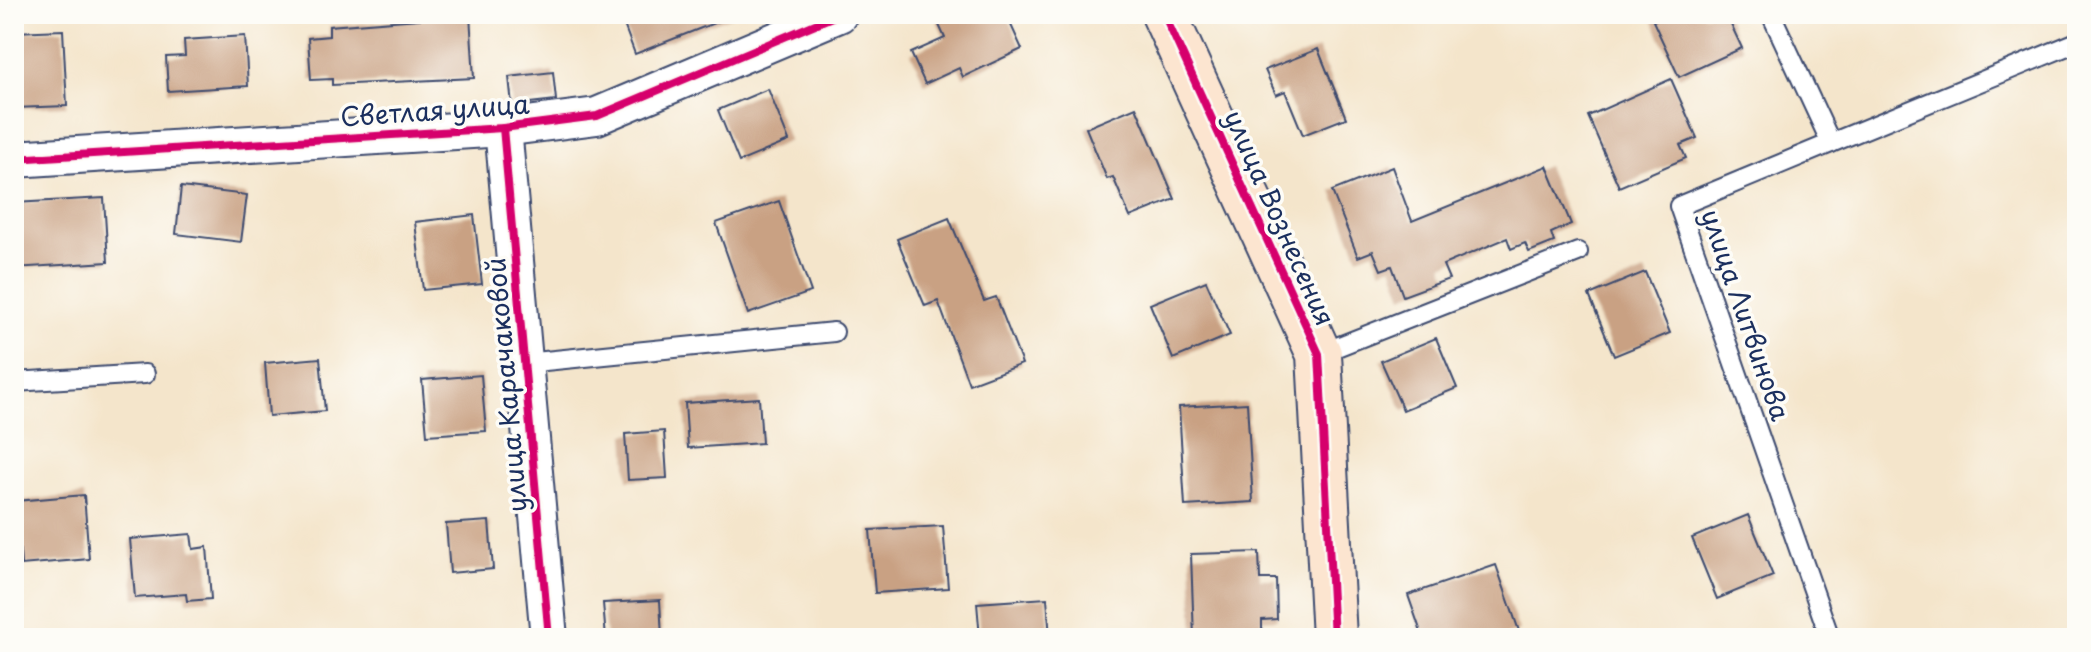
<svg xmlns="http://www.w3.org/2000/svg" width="2091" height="652" font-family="'Playpen Sans',sans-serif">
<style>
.building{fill:#c9a183}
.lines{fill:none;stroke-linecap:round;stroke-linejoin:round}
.lane-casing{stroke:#3c4a6e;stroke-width:22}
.street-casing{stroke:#3c4a6e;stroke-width:40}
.secondary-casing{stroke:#3c4a6e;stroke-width:48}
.lane{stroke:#fff;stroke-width:18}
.street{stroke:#fff;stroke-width:36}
.secondary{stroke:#fce5d0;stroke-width:44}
.cycleway-casing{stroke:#fdfcf7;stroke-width:13}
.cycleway{stroke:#d6006c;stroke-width:8}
.labels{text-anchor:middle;stroke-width:7;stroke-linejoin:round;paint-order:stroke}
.street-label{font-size:26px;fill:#1b2f5e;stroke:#fdfcf7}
</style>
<rect width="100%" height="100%" fill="#fdfcf7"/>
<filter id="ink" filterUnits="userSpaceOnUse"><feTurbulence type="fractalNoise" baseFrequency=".0125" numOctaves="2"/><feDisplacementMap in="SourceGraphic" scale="16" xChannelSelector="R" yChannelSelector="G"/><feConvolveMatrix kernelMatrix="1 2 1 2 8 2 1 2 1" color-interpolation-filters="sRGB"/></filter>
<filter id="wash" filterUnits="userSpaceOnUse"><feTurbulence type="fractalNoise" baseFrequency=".006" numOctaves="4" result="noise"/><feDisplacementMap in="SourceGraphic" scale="32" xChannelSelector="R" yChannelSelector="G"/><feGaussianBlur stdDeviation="1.8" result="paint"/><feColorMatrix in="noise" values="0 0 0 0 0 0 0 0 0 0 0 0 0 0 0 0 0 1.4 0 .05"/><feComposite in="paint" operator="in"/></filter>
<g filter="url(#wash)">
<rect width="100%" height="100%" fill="#f4e5cb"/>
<g id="blocks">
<!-- building -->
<g class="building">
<path d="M620,14H732V16L635,54Z"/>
<path d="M934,14H1006L1022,49L963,77L959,68L925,84L911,53L945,38Z"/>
<path d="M1667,14H1726L1742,48L1679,77L1653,21Z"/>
<path d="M470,15L474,78L332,85V79L311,80L308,38L329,36V26Z"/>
<path d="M63,30L67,106L14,108V32Z"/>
<path d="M245,36L248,86L168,91L166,57L185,56L184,40Z"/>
<path d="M1318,49L1346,118L1303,135L1285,91L1276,95L1265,70Z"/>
<path d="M553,72L556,100L512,105L509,77Z"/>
<path d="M1671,79L1697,138L1680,145L1686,158L1619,187L1588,116Z"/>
<path d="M768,89L789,141L739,162L718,110Z"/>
<path d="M1136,107L1175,199L1130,217L1113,177L1107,179L1086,128Z"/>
<path d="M1547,166L1571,224L1551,233L1554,242L1529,252L1525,243L1511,249L1507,238L1443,265L1449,279L1403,296L1392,266L1381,270L1373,251L1358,257L1332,191L1392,167L1412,221Z"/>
<path d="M181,187L247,195L241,242L176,234Z"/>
<path d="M104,198L108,262L14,268V203Z"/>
<path d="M779,201L811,292L748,314L716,223Z"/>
<path d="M474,215L482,284L423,290L415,222Z"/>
<path d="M949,218L984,301L996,297L1022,364L969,384L938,301L925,306L897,239Z"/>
<path d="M1645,272L1670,333L1614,356L1589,295Z"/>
<path d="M1206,281L1230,335L1173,359L1150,304Z"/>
<path d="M1436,338L1457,388L1403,410L1381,361Z"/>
<path d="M320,358L325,411L269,416L265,363Z"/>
<path d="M481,375L486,431L427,435L422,380Z"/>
<path d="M759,398L762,443L688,448L685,403Z"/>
<path d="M1247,403L1253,502L1185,506L1179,407Z"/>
<path d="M664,431L667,478L628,480L625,434Z"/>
<path d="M84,495L89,559L21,565L16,501Z"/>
<path d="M1748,515L1773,576L1717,599L1692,538Z"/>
<path d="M489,521L493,569L450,573L446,524Z"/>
<path d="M943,526L948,588L875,593L870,530Z"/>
<path d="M191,534L193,549L207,547L211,599L187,601L186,594L135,598L130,539Z"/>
<path d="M1259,552L1260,579H1276L1277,619L1262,620V638H1194L1191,554Z"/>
<path d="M1496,565L1519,631L1500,638H1423L1408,595Z"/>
<path d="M1047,598L1050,638H980L977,603Z"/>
<path d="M660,600L662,638H606L603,603Z"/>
</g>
</g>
</g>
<g filter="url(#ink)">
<use href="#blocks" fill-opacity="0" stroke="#3c4a6e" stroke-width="2"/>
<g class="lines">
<!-- lane casing -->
<g class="lane-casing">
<g id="lane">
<path d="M1771,14L1831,143L1679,206L1830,638"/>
<path d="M1831,143L2077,42"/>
<path d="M1319,354L1578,252"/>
<path d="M525,363L834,332"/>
<path d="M14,382L145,374"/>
</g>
</g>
<!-- street casing -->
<g class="street-casing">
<g id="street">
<path d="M503,128L549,638"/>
<path d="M14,159L503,128L597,116L839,14"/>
</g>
</g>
<!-- secondary casing -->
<g class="secondary-casing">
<path id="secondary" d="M1164,14L1319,354L1334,638"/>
</g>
<!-- lane -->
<use href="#lane" class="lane"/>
<!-- street -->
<use href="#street" class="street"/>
<!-- secondary -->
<use href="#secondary" class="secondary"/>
<!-- cycleway casing -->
<g class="cycleway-casing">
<g id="cycleway">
<path d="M1164,14L1319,354L1334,638"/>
<path d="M503,128L549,638"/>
<path d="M14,159L503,128L597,116L839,14"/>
</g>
</g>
<!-- cycleway -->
<use href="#cycleway" class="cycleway"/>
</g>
</g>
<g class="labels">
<!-- street labels -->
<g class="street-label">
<text transform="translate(435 111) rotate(-4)" y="9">Светлая улица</text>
<text transform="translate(1279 218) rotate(66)" y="9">улица Вознесения</text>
<text transform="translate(1745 315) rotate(71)" y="9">улица Литвинова</text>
<text transform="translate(507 385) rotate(-95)" y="9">улица Карачаковой</text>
</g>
</g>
<!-- margin -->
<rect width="2091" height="652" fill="none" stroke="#fdfcf7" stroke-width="48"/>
</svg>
